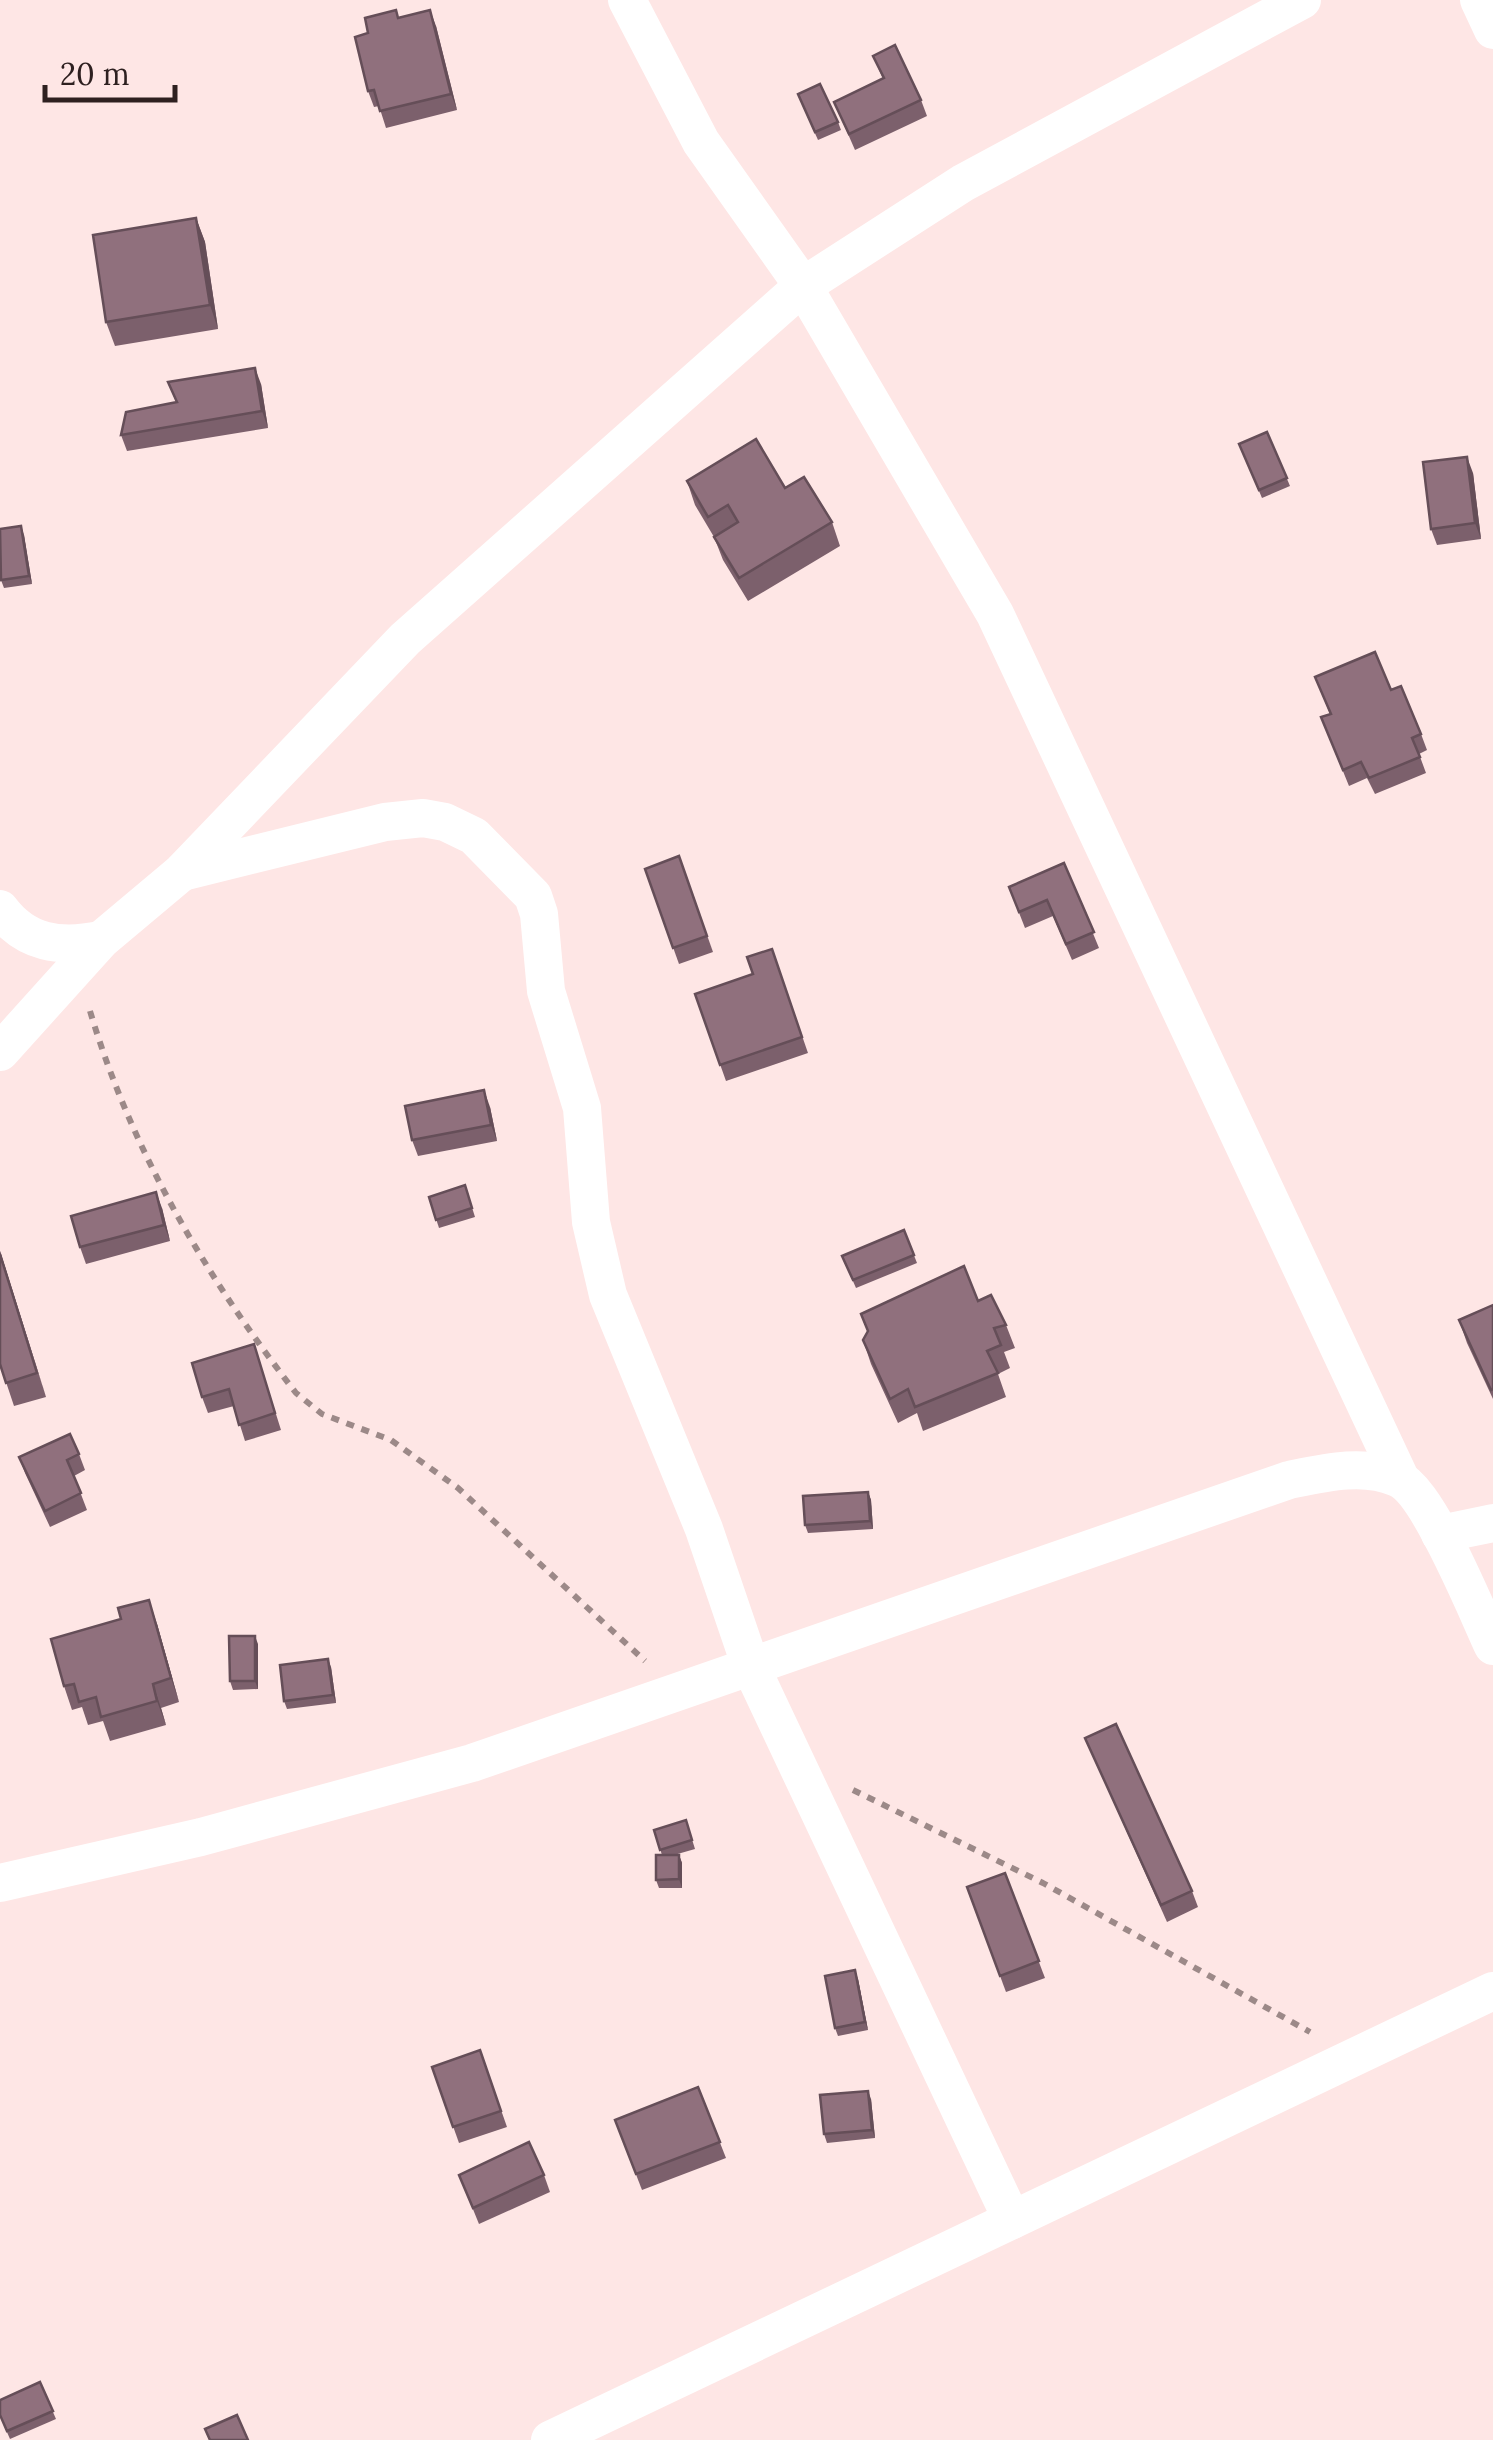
<svg xmlns="http://www.w3.org/2000/svg" width="1493" height="2440" font-family="Lora,serif">
<style>
.lines{fill:none;stroke-linecap:round;stroke-linejoin:round}
.path{stroke:#9c8988;stroke-width:6;stroke-dasharray:8 8;stroke-linecap:butt}
.minor{stroke:#fff;stroke-width:38}
.wall{fill:#7c606c}
.shaded-wall{fill:#654e58}
.building{fill:#90707d;stroke:#654e58;stroke-width:2.5}
</style>
<rect width="100%" height="100%" fill="#fee6e5"/>
<g class="lines">
<!-- path -->
<g class="path">
<path d="M90,1011C132,1152 206,1277 296,1393L322,1414L391,1440L458,1488L645,1661"/>
<path d="M853,1790L1043,1883L1310,2032"/>
</g>
<!-- minor -->
<g class="minor">
<path d="M627,0L701,142L803,286L995,614L1400,1478"/>
<path d="M1479,0L1493,30"/>
<path d="M182,872L385,822L423,818L445,822L474,836L533,896L539,914L546,991L582,1108L591,1222L608,1295L704,1529L751,1667L1012,2220"/>
<path d="M0,909C26,944 60,948 101,940"/>
<path d="M0,1052L101,940L182,872L405,639L803,286L963,183L1302,0"/>
<path d="M1440,1534L1493,1523"/>
<path d="M0,1883L201,1837L472,1763L1289,1480C1323,1473 1364,1463 1397,1478C1429,1491 1477,1612 1493,1646"/>
<path d="M550,2440L1493,1991"/>
</g>
</g>
<!-- wall -->
<g class="wall">
<path d="M399,18L436,26L457,110L386,128L379,106L374,107L368,91V33Z"/>
<path d="M873,56L921,100L927,116L855,150L834,102L883,79Z"/>
<path d="M801,102L838,122L841,130L818,140Z"/>
<path d="M196,218L205,242L218,329L115,346L106,322Z"/>
<path d="M168,382L261,384L268,428L127,451L121,435L176,402Z"/>
<path d="M1267,432L1290,486L1262,498L1239,444Z"/>
<path d="M1473,473L1481,539L1437,545L1431,529Z"/>
<path d="M687,481L785,488L832,522L840,546L748,601L723,560L714,537L695,505Z"/>
<path d="M24,535L32,584L4,588L1,580Z"/>
<path d="M1315,677L1391,690L1421,734L1427,750L1419,754L1426,773L1375,794L1367,778L1349,786L1321,717L1330,714Z"/>
<path d="M679,856L713,952L679,964L645,869Z"/>
<path d="M1064,863L1099,948L1072,960L1053,916L1025,928L1009,887Z"/>
<path d="M772,949L808,1053L726,1081L695,994L753,974Z"/>
<path d="M490,1107L497,1141L418,1156L412,1140Z"/>
<path d="M465,1185L475,1217L439,1228L429,1197Z"/>
<path d="M162,1208L170,1241L86,1264L80,1247Z"/>
<path d="M904,1230L917,1263L856,1288L842,1256Z"/>
<path d="M0,1251L46,1397L14,1406L0,1364Z"/>
<path d="M978,1301L1006,1325L1015,1348L1004,1352L1010,1368L998,1374L1006,1397L923,1431L917,1413L898,1423L871,1364L863,1340L868,1332Z"/>
<path d="M1493,1305V1399L1467,1343L1459,1320Z"/>
<path d="M254,1344L281,1430L245,1441L234,1406L208,1413L202,1397Z"/>
<path d="M79,1454L85,1470L74,1476L87,1510L50,1527L25,1473L19,1457Z"/>
<path d="M868,1492L871,1500L873,1529L808,1533L805,1525Z"/>
<path d="M157,1624L179,1702L161,1708L166,1725L110,1741L103,1721L88,1725L82,1707L72,1710L64,1686Z"/>
<path d="M258,1644V1689L233,1690L230,1681Z"/>
<path d="M331,1667L336,1703L287,1709L284,1701Z"/>
<path d="M1085,1738L1192,1891L1198,1907L1167,1922Z"/>
<path d="M686,1820L695,1849L674,1855H679L682,1863V1888H659L656,1880L662,1855L654,1830Z"/>
<path d="M1005,1873L1045,1978L1006,1992L967,1887Z"/>
<path d="M858,1979L868,2030L838,2036L835,2028Z"/>
<path d="M480,2050L507,2127L459,2143L432,2067Z"/>
<path d="M698,2087L726,2158L642,2190L615,2120Z"/>
<path d="M871,2099L875,2138L827,2143L824,2134Z"/>
<path d="M459,2175H544L550,2192L479,2224Z"/>
<path d="M40,2382L56,2419L10,2439L0,2416Z"/>
</g>
<!-- shaded-wall -->
<g class="shaded-wall">
<path d="M430,10L436,26L457,110L451,94Z"/>
<path d="M196,218L205,242L218,329L210,305Z"/>
<path d="M255,368L261,384L268,428L262,411Z"/>
<path d="M1467,457L1473,473L1481,539L1475,523Z"/>
<path d="M21,526L24,535L32,584L29,576Z"/>
<path d="M484,1090L490,1107L497,1141L491,1125Z"/>
<path d="M156,1192L162,1208L170,1241L164,1225Z"/>
<path d="M0,1251L46,1397L0,1254Z"/>
<path d="M868,1492L871,1500L873,1529L870,1521Z"/>
<path d="M149,1600L157,1624L179,1702L171,1678Z"/>
<path d="M255,1636L258,1644V1689L255,1681Z"/>
<path d="M328,1659L331,1667L336,1703L333,1695Z"/>
<path d="M153,1684L161,1708L166,1725L157,1701Z"/>
<path d="M679,1855L682,1863V1888L679,1879Z"/>
<path d="M855,1970L858,1979L868,2030L865,2022Z"/>
<path d="M868,2091L871,2099L875,2138L872,2130Z"/>
</g>
<!-- building -->
<g class="building">
<path d="M396,10L398,18L430,10L451,94L380,111L374,90L368,91L355,37L368,33L365,18Z"/>
<path d="M895,45L921,100L849,134L834,102L884,78L873,56Z"/>
<path d="M820,84L838,122L815,132L798,94Z"/>
<path d="M196,218L210,305L106,322L93,235Z"/>
<path d="M255,368L262,411L121,435L126,412L177,402L168,382Z"/>
<path d="M1267,432L1287,478L1259,490L1239,444Z"/>
<path d="M756,439L785,488L804,477L832,522L739,578L714,537L738,522L728,505L708,517L687,481Z"/>
<path d="M1467,457L1475,523L1431,529L1423,462Z"/>
<path d="M21,526L29,576L1,580L0,529Z"/>
<path d="M1375,652L1391,690L1401,686L1421,734L1412,738L1420,757L1369,778L1361,762L1343,770L1321,717L1331,714L1315,677Z"/>
<path d="M679,856L707,936L673,948L645,869Z"/>
<path d="M1064,863L1094,932L1066,944L1047,900L1019,912L1009,887Z"/>
<path d="M772,949L802,1037L720,1065L695,994L753,974L747,957Z"/>
<path d="M484,1090L491,1125L412,1140L405,1106Z"/>
<path d="M465,1185L472,1208L436,1220L429,1197Z"/>
<path d="M156,1192L164,1225L80,1247L71,1216Z"/>
<path d="M904,1230L914,1255L853,1280L842,1256Z"/>
<path d="M0,1254L37,1373L6,1383L0,1364Z"/>
<path d="M964,1266L978,1301L991,1295L1006,1325L994,1328L1001,1345L987,1351L998,1373L915,1407L908,1389L890,1399L863,1340L868,1331L861,1314Z"/>
<path d="M1493,1305V1389L1491,1390L1459,1320Z"/>
<path d="M254,1344L275,1413L239,1425L229,1389L202,1397L192,1363Z"/>
<path d="M70,1434L79,1454L67,1460L81,1493L45,1511L19,1457Z"/>
<path d="M868,1492L870,1521L805,1525L803,1496Z"/>
<path d="M149,1600L171,1678L153,1684L157,1701L101,1717L96,1697L79,1702L74,1684L64,1686L51,1639L121,1619L118,1608Z"/>
<path d="M229,1636H255V1681H230Z"/>
<path d="M328,1659L333,1695L284,1701L280,1665Z"/>
<path d="M1116,1724L1192,1891L1161,1905L1085,1738Z"/>
<path d="M686,1820L692,1840L660,1850L654,1830Z"/>
<path d="M656,1855H679V1879L656,1880Z"/>
<path d="M1005,1873L1039,1961L1000,1976L967,1887Z"/>
<path d="M855,1970L865,2022L835,2028L825,1976Z"/>
<path d="M480,2050L501,2111L453,2127L432,2067Z"/>
<path d="M698,2087L720,2142L636,2174L615,2120Z"/>
<path d="M868,2091L872,2130L824,2134L820,2095Z"/>
<path d="M529,2142L544,2175L473,2208L459,2175Z"/>
<path d="M40,2382L53,2411L7,2431L0,2415V2400Z"/>
<path d="M237,2415L248,2440H210L205,2429Z"/>
</g>
<!-- scale -->
<path d="M45 85v15h130v-15" fill="none" stroke="#2e2020" stroke-width="5"/>
<text x="60" y="85" font-size="30" fill="#2e2020" stroke="#fee6e5" stroke-width="8" paint-order="stroke">20 m</text>
</svg>
